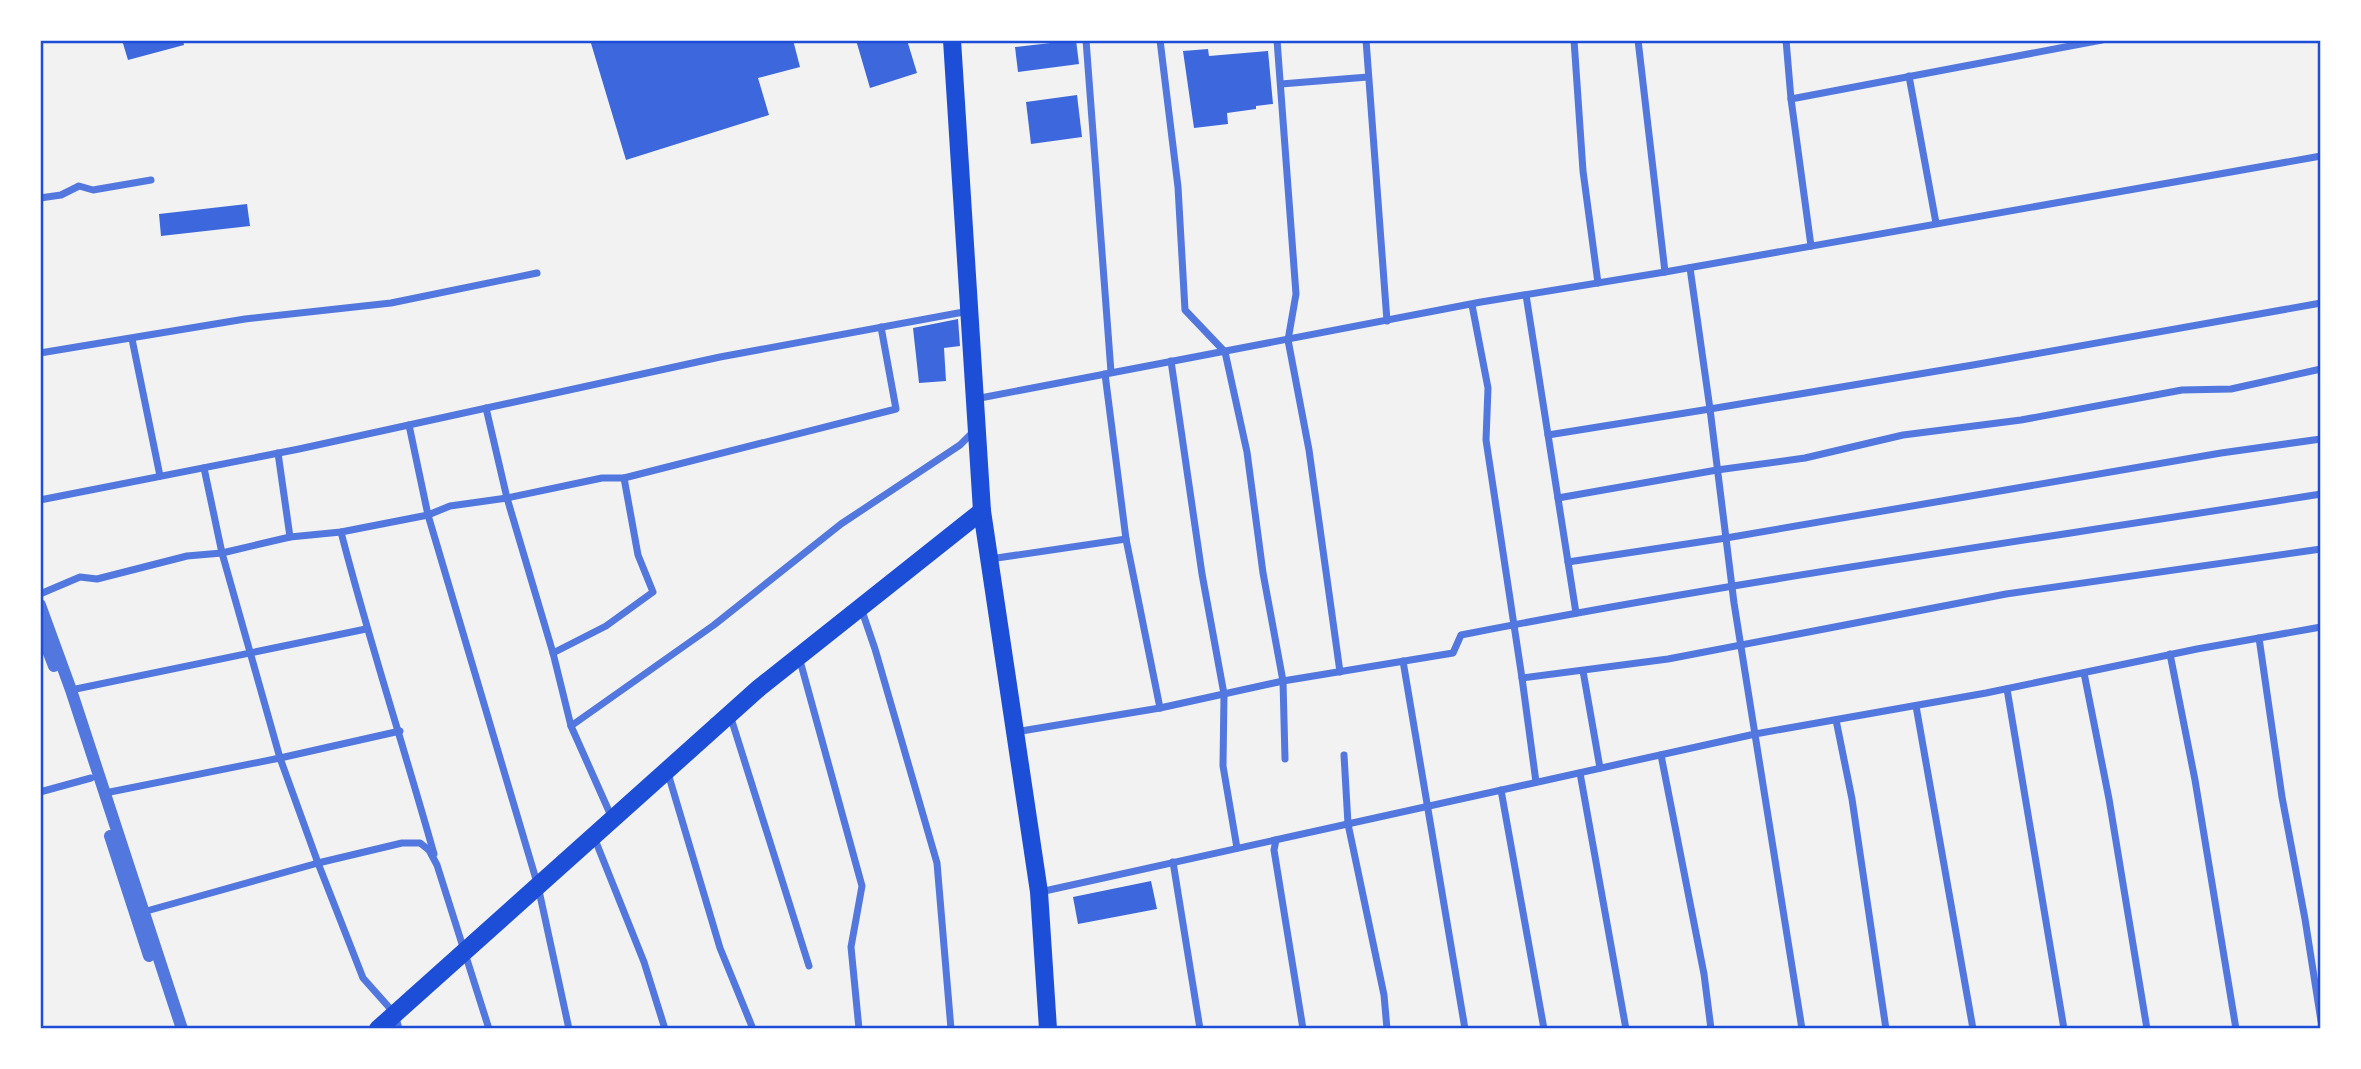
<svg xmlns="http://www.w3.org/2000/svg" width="2361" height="1069" font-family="Karla,sans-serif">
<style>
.building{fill:#3d67dc}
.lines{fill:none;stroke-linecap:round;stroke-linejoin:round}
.minor{stroke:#5277de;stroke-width:7}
.tertiary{stroke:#5277de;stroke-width:12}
.primary{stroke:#1d4ed8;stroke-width:18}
.neatline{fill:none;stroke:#1d4ed8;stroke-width:2.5}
</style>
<rect width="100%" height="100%" fill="#f2f2f2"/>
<!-- building -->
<g class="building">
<path d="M122,40H183L184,45L128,60Z"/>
<path d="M590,40H793L800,67L758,78L769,115L626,160Z"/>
<path d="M856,40H907L917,73L870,88Z"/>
<path d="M1076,40L1079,64L1018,72L1015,47Z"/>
<path d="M1208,49L1209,56L1268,51L1273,104L1256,106V109L1227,113L1228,124L1194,128L1183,51Z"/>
<path d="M1077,95L1082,137L1031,144L1026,102Z"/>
<path d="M247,204L250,226L161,236L159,214Z"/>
<path d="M958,319L960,346L944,348L946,381L919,383L913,328Z"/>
<path d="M1151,881L1157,909L1078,924L1073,897Z"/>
</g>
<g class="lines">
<!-- minor -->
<g class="minor">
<path d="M1086,40L1111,372"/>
<path d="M1160,40L1178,187L1185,310L1225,352L1247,452L1263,573L1283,681L1285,759"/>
<path d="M1277,40L1296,294L1288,340L1309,450L1340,672"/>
<path d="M1366,40L1387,321"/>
<path d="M1574,40L1583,171L1598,283"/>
<path d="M1638,40L1665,272"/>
<path d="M1786,40L1791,99L2102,40"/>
<path d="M1909,76L1936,223"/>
<path d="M1281,84L1368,77"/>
<path d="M1791,99L1811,246"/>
<path d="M40,198L61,195L79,186L93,190L151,180"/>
<path d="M1690,268L1710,409L1973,365L2321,303"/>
<path d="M1526,295L1568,562L1726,538L2221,453L2321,439"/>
<path d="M1472,305L1488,388L1486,440L1522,678L1668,659L2006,594L2321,549"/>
<path d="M132,339L160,476"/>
<path d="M40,353L245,319L391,303L537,273"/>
<path d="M1171,361L1202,574L1224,694L1223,766L1237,848"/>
<path d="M1105,374L1126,539L1160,708"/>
<path d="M975,399L1481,302L1665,272L2321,156"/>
<path d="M486,408L507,498L553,653L571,726L612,818"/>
<path d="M409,425L428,515L538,886L569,1029"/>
<path d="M1548,435L1710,409L1734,603L1802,1029"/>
<path d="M278,453L290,537"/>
<path d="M204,468L222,553L280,758L318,863L363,978L395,1014L399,1029"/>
<path d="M1558,498L1717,470L1805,458L1903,435L2021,420L2182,390L2231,389L2321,369"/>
<path d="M40,500L299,449L720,357L969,311"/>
<path d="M341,532C369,641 404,747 434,854"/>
<path d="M990,559L1126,539"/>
<path d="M1568,562L1576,613"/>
<path d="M40,594L80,577L97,579L187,556L222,553L290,537L341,532L428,515L450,506L507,498L602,478H624L896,409L881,327"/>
<path d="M861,608L875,649L937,863L951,1029"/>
<path d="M2259,638L2282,797L2305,919L2321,1021"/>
<path d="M553,653L606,626L653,592L638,555L624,478"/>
<path d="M2170,654L2195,780L2236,1029"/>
<path d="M799,657L862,886L851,947L859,1029"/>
<path d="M1403,661L1465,1029"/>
<path d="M1583,671L1600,768"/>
<path d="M2084,673L2109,799L2147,1029"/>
<path d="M1522,678L1536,782"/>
<path d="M2007,689L2064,1029"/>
<path d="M71,690L366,629"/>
<path d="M1916,706L1973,1029"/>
<path d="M730,715L809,966"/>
<path d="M1836,720L1852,799L1886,1029"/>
<path d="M571,726L714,625L841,524L960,445L974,431"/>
<path d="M1015,732L1160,708L1283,681L1453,653L1461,635C1746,579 2034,540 2321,494"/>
<path d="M1344,755L1348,824L1384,995L1387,1029"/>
<path d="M1661,755L1704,974L1711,1029"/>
<path d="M667,770L720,948L753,1029"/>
<path d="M1580,773L1626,1029"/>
<path d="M1501,790L1544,1029"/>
<path d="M40,792L91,778"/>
<path d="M105,793L280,758L400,731"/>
<path d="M594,837L644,962L665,1029"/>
<path d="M1276,840L1274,850L1303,1029"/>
<path d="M1173,862L1200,1029"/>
<path d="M1040,892L1755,734L1986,693L2197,649L2321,627"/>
<path d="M143,912L318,863L402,843H420L429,850L437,865L489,1029"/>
</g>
<!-- tertiary -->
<g class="tertiary">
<path d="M40,605L71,690L182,1029"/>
<path d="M40,630L54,666"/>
<path d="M110,836L149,956"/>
</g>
<!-- primary -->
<g class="primary">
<path d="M952,40L982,511L1039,892L1048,1029"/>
<path d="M378,1029L759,688L982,511"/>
</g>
</g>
<!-- border -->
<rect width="2361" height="1069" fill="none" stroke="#ffffff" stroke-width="84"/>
<rect x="42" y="42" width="2277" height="985" class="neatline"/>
</svg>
